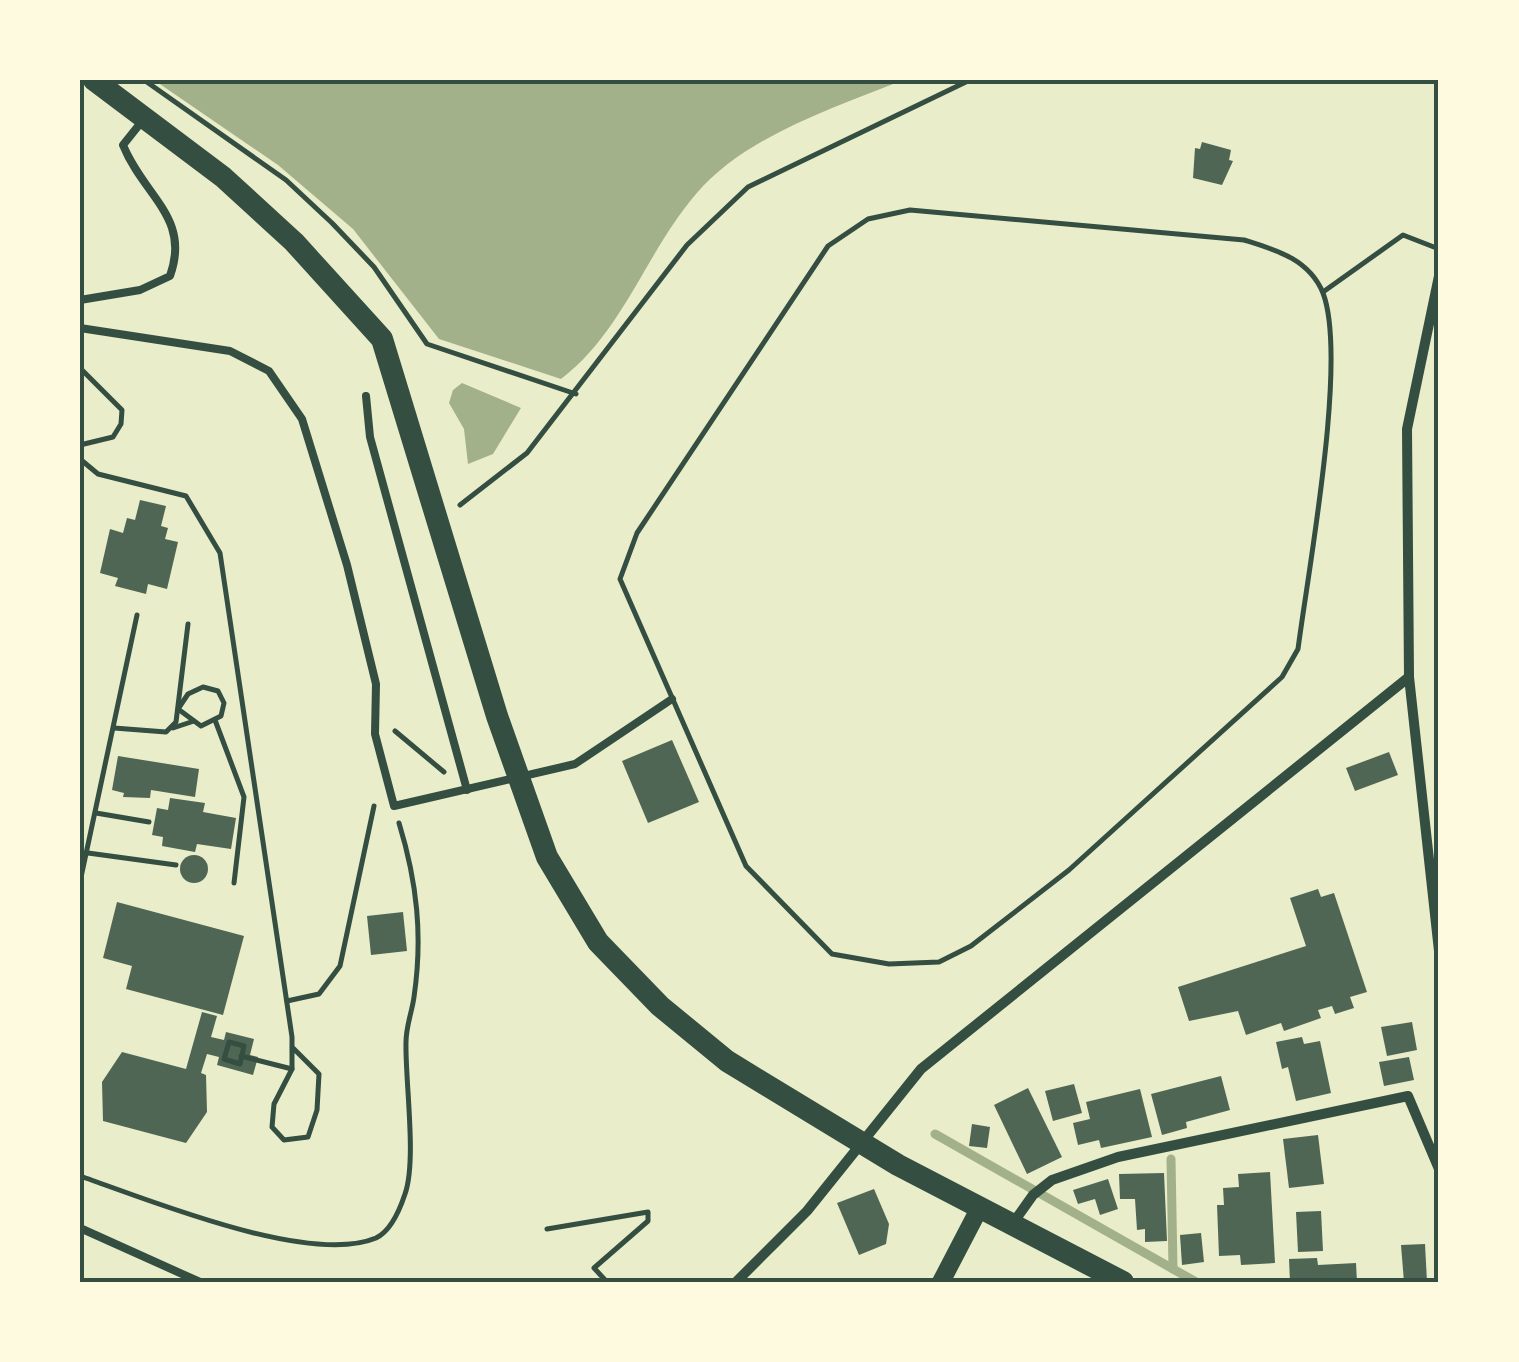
<svg xmlns="http://www.w3.org/2000/svg" width="1519" height="1362" font-family="Poppins,sans-serif">
<style>
.water{fill:#a3b18a}
.lines{fill:none;stroke-linecap:round;stroke-linejoin:round}
.stream{stroke:#a3b18a;stroke-width:9}
.building{fill:#4f6655}
.path{stroke:#344e41;stroke-width:5}
.service{stroke:#344e41;stroke-width:8}
.minor{stroke:#344e41;stroke-width:10}
.tertiary{stroke:#344e41;stroke-width:18}
.trunk{stroke:#344e41;stroke-width:22}
.neatline{fill:none;stroke:#344e41;stroke-width:4}
</style>
<rect width="100%" height="100%" fill="#e9edc9"/>
<!-- water -->
<g class="water">
<path d="M154,80H903C834,108 745,136 696,194C646,252 623,332 561,379L439,339L353,229L278,165Z"/>
<path d="M462,383L521,408L493,454L468,464L464,429L449,403L453,390Z"/>
</g>
<g class="lines">
<!-- stream -->
<g class="stream">
<path d="M935,1134L1196,1282"/>
<path d="M1171,1159L1173,1269"/>
</g>
</g>
<!-- building -->
<g class="building">
<path d="M1202,142L1231,150L1229,160L1233,161L1222,185L1193,178L1195,148L1200,149Z"/>
<path d="M140,500L166,506L161,526L168,528L165,539L178,542L167,589L148,584L146,594L115,586L118,578L100,573L110,529L123,533L127,518L135,520Z"/>
<path d="M672,740L699,802L648,823L622,761Z"/>
<path d="M1389,752L1398,775L1355,791L1346,768Z"/>
<path d="M118,756L199,769L195,797L151,790L150,798L123,797L124,793L112,790Z"/>
<path d="M170,798L205,803L203,812L236,818L231,849L197,844L195,852L162,846L163,837L152,835L157,808L168,810Z"/>
<circle cx="194" cy="869" r="14"/>
<path d="M1318,889L1321,897L1334,893L1367,992L1350,997L1354,1008L1335,1014L1332,1006L1318,1010L1321,1018L1284,1031L1281,1023L1246,1035L1238,1011L1189,1021L1178,987L1306,946L1290,898Z"/>
<path d="M117,902L244,936L223,1015L126,989L132,966L103,958Z"/>
<path d="M403,912L407,951L371,955L367,916Z"/>
<path d="M202,1012L217,1016L211,1037L224,1040L226,1032L254,1039L250,1055L258,1057L253,1075L217,1065L219,1057L207,1054L201,1073L206,1075L207,1112L186,1143L103,1121L102,1082L122,1052L186,1069Z"/>
<path d="M1412,1022L1417,1050L1387,1056L1381,1027Z"/>
<path d="M1302,1037L1304,1044L1320,1041L1331,1093L1296,1101L1288,1067L1282,1069L1276,1042Z"/>
<path d="M1409,1057L1414,1080L1384,1086L1379,1062Z"/>
<path d="M1221,1076L1230,1110L1186,1122L1187,1128L1162,1135L1151,1094Z"/>
<path d="M1074,1084L1082,1113L1053,1121L1045,1091Z"/>
<path d="M1028,1088L1062,1157L1027,1174L994,1105Z"/>
<path d="M1140,1089L1152,1137L1101,1148L1099,1140L1078,1145L1073,1123L1090,1119L1086,1102Z"/>
<path d="M972,1124L990,1127L987,1148L969,1146Z"/>
<path d="M1318,1135L1324,1184L1289,1188L1283,1139Z"/>
<path d="M1270,1172L1275,1263L1241,1265L1240,1255L1219,1256L1217,1205H1224L1223,1188L1239,1187L1238,1174Z"/>
<path d="M1164,1173L1167,1241L1145,1242V1229L1137,1230L1135,1199H1120L1119,1174Z"/>
<path d="M1108,1179L1118,1209L1100,1215L1095,1199L1078,1204L1073,1190Z"/>
<path d="M874,1189L889,1224L886,1244L859,1255L837,1203Z"/>
<path d="M1321,1211L1323,1251L1298,1252L1296,1212Z"/>
<path d="M1201,1233L1204,1262L1182,1265L1180,1235Z"/>
<path d="M1425,1244L1427,1282H1404L1401,1245Z"/>
<path d="M1317,1258L1318,1265L1356,1263L1357,1282H1290L1289,1259Z"/>
</g>
<g class="lines">
<!-- path -->
<g class="path">
<path d="M144,80L286,180L332,223L374,267L427,344L576,394"/>
<path d="M910,210L1244,240C1276,250 1309,259 1323,293C1348,359 1308,571 1298,649L1282,677L1069,870L971,946L939,962L889,964L832,954L746,866L620,579L637,533L828,246L868,219Z"/>
<path d="M1323,292L1403,235L1439,249"/>
<path d="M80,368L122,410L121,424L113,437L80,445"/>
<path d="M80,459L98,474L186,496L220,553L292,1037V1069L274,1104L272,1127L284,1140L308,1137L317,1110L319,1074L292,1047"/>
<path d="M460,505L527,453L687,245L748,187L970,80"/>
<path d="M203,687L218,691L224,703L221,716L201,726L178,709L188,694Z"/>
<path d="M215,720L244,797L234,883"/>
<path d="M114,728L166,732L176,722L188,624"/>
<path d="M173,728L194,721"/>
<path d="M395,731L444,772"/>
<path d="M96,813L149,822"/>
<path d="M88,853L176,865"/>
<path d="M80,882L137,615"/>
<path d="M287,1001L319,994L340,966L374,806"/>
<path d="M229,1042L244,1046L240,1064L224,1059Z"/>
<path d="M241,1056L292,1069"/>
<path d="M80,1176C147,1199 309,1266 376,1238C391,1231 400,1209 405,1194C417,1160 405,1081 406,1042C406,1026 412,1012 414,997C423,936 417,882 399,823"/>
<path d="M547,1229L648,1212V1221L594,1268L607,1282"/>
</g>
<!-- service -->
<g class="service">
<path d="M80,300L140,290L170,276C191,217 144,197 123,145L143,120"/>
<path d="M80,328L230,351L269,371L302,419L347,565L376,684L375,734L394,806L575,764L672,699"/>
<path d="M366,396L370,437L467,790"/>
<path d="M80,1228L200,1282"/>
</g>
<!-- minor -->
<g class="minor">
<path d="M1439,276L1407,429L1409,677L1439,951"/>
<path d="M1013,1223L1033,1195L1052,1180L1118,1157L1408,1096L1439,1169"/>
<path d="M736,1282L807,1211L921,1069L1409,677"/>
</g>
<!-- tertiary -->
<path class="tertiary" d="M941,1282L979,1209"/>
<!-- trunk -->
<path class="trunk" d="M94,80L223,177L294,242L382,339L497,716L547,857L598,942L660,1006L727,1061L898,1165L1123,1282"/>
</g>
<!-- border -->
<rect width="1519" height="1362" fill="none" stroke="#fefae0" stroke-width="165"/>
<rect x="82" y="82" width="1354" height="1198" class="neatline"/>
</svg>
